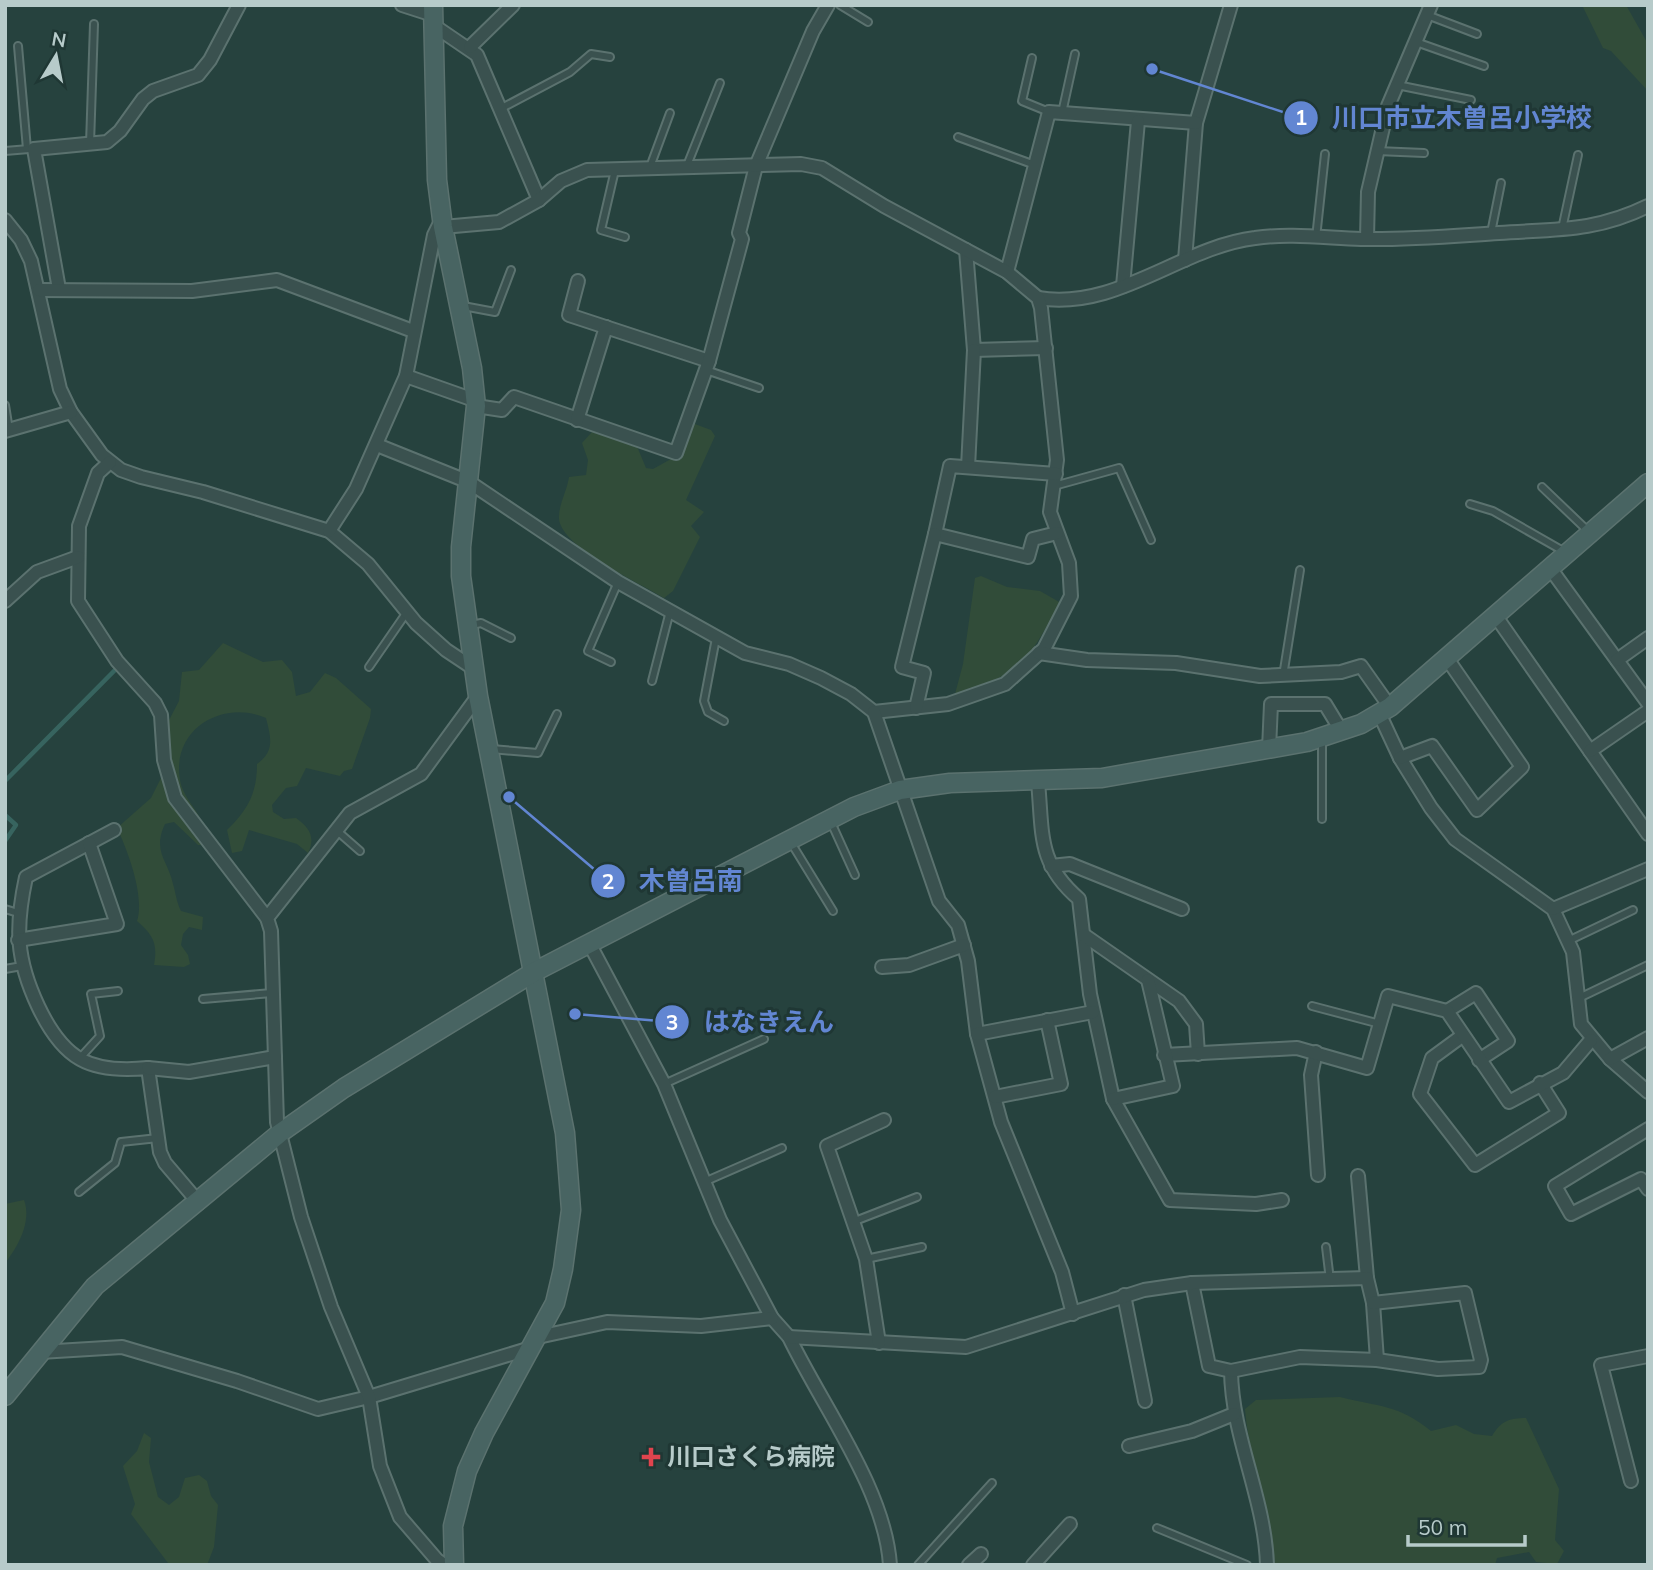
<svg xmlns="http://www.w3.org/2000/svg" width="1653" height="1570" font-family="Mulish,'Noto Sans JP',sans-serif">
<style>
.green{fill:#314c39}
.lines{fill:none;stroke-linecap:round;stroke-linejoin:round}
.stream{stroke:#37645f;stroke-width:4.5}
.lane-casing{stroke:#5b726f;stroke-width:10}
.street-casing{stroke:#5b726f;stroke-width:16}
.secondary-casing{stroke:#5b726f;stroke-width:21}
.lane{stroke:#3a514f;stroke-width:6}
.street{stroke:#3a514f;stroke-width:12}
.secondary{stroke:#486462;stroke-width:18}
.health-dot{fill:#e0444e;stroke:#1f3734;stroke-width:2.5}
.labels{text-anchor:middle;stroke-width:6;stroke-linejoin:round;paint-order:stroke}
.poi-label{font-size:24px;font-weight:bold;fill:#b7cbca;stroke:#1f3734;text-anchor:start}
.leader{fill:none;stroke:#6286d2;stroke-width:2.5}
.callout-dot{fill:#6286d2;stroke:#1f3734;stroke-width:2.5}
.mark-label{font-size:21px;text-anchor:middle;font-weight:bold;fill:#fff}
.callout-label{font-size:26px;text-anchor:middle;font-weight:bold;fill:#6286d2;stroke:#1f3734;stroke-width:6;stroke-linejoin:round;paint-order:stroke}
</style>
<rect width="100%" height="100%" fill="#26423e"/>
<!-- green -->
<g class="green">
<path d="M1582,5H1626L1648,44V91L1611,51L1603,48Z"/>
<path d="M692,423L711,430L715,436L686,500L704,512L691,526L700,537L673,591L664,598C640,583 562,548 559,519C558,506 567,491 569,477L586,475L588,460L582,443L592,432L636,444L646,468L653,469L680,454Z"/>
<path d="M981,576L1007,587L1040,591L1061,603C1025,662 1025,673 955,694L963,664L975,578Z"/>
<path d="M223,643L263,662L282,660L292,672L296,696L310,692L325,673L336,678L371,709L370,718L352,769L344,771L340,776L306,768L297,786L286,788L272,805L273,812L284,819L296,818C309,827 316,837 308,853L297,844L249,830L242,851L232,853L227,830C248,810 257,793 257,764C275,751 271,738 266,718C223,699 171,729 180,780C183,798 198,809 202,824C204,828 203,839 204,845H198L174,822L165,824C152,852 168,860 173,884C176,894 176,901 181,911L203,917L202,930L189,927L183,934L181,945L188,955L190,964L184,967L154,965C158,943 153,935 137,921C145,897 128,851 117,828L151,798L170,760L168,722L179,701L182,672L199,670Z"/>
<path d="M24,1200C32,1221 18,1247 5,1263V1204Z"/>
<path d="M1340,1397C1379,1407 1398,1404 1431,1431L1456,1425L1474,1434L1492,1436C1501,1421 1509,1418 1526,1418L1559,1489L1555,1540L1564,1551L1557,1564L1536,1562L1529,1552L1497,1558L1495,1565H1273C1271,1511 1249,1462 1245,1409L1256,1400Z"/>
<path d="M144,1433L151,1438L149,1462L158,1497L169,1505L179,1497L185,1478L199,1475L207,1481L211,1496L218,1505L214,1547L207,1565L168,1563L131,1514L135,1504L123,1466L137,1451Z"/>
</g>
<g class="lines">
<!-- stream -->
<g class="stream">
<path d="M5,781L118,667"/>
<path d="M5,815L16,825L5,841"/>
</g>
<!-- lane casing -->
<g class="lane-casing">
<g id="lane">
<path d="M840,5L868,22"/>
<path d="M1427,15L1477,34"/>
<path d="M1416,42L1484,66"/>
<path d="M18,46L27,149"/>
<path d="M1032,58L1022,101L1049,112"/>
<path d="M1397,85L1471,100"/>
<path d="M500,109L570,72L591,54L610,57"/>
<path d="M1062,113L1075,54"/>
<path d="M958,137L1035,165"/>
<path d="M90,144L94,24"/>
<path d="M5,151L29,149"/>
<path d="M1377,151L1424,153"/>
<path d="M650,167L670,113"/>
<path d="M686,168L720,83"/>
<path d="M615,170L601,230L625,237"/>
<path d="M1562,229L1578,155"/>
<path d="M1491,233L1501,183"/>
<path d="M1316,238L1325,154"/>
<path d="M463,306L495,312L511,270"/>
<path d="M706,370L759,388"/>
<path d="M5,405L9,430"/>
<path d="M1054,486L1119,468L1151,540"/>
<path d="M1542,487L1589,532"/>
<path d="M1470,504L1493,511L1565,552"/>
<path d="M471,625L481,623L511,638"/>
<path d="M716,638L704,701L708,712L724,721"/>
<path d="M611,662L588,651L618,582"/>
<path d="M369,667L407,612"/>
<path d="M1283,676L1300,570"/>
<path d="M652,681L670,611"/>
<path d="M1322,739V819"/>
<path d="M491,749L538,753L557,714"/>
<path d="M830,820L855,875"/>
<path d="M336,830L360,851"/>
<path d="M790,841L833,911"/>
<path d="M5,909L18,913"/>
<path d="M1568,941L1633,910"/>
<path d="M5,969L22,966"/>
<path d="M1579,998L1648,965"/>
<path d="M203,999L272,993"/>
<path d="M1312,1006L1380,1024"/>
<path d="M80,1058L100,1036L91,994L118,991"/>
<path d="M664,1084L764,1039"/>
<path d="M704,1182L782,1148"/>
<path d="M79,1192L115,1163L121,1142L158,1138"/>
<path d="M855,1221L917,1197"/>
<path d="M1326,1247L1330,1280"/>
<path d="M866,1259L922,1247"/>
<path d="M1157,1528L1247,1565"/>
<path d="M918,1565L992,1483"/>
</g>
</g>
<!-- street casing -->
<g class="street-casing">
<g id="street">
<path d="M402,5L433,15"/>
<path d="M433,25L477,55L539,200"/>
<path d="M470,47L513,5"/>
<path d="M5,220L21,240L31,261L60,389L71,412L102,455L121,470L141,477L203,492L329,531L368,564L416,623L446,650L473,668"/>
<path d="M1367,239L1368,192L1388,106L1431,5"/>
<path d="M966,250L974,350L1046,348"/>
<path d="M1185,260L1196,123L1231,5"/>
<path d="M1007,272L1049,112L1196,123"/>
<path d="M578,281L569,315L709,361"/>
<path d="M1123,286L1138,121"/>
<path d="M59,289L34,149L107,142L120,131L143,99L153,91L198,75L210,60L239,5"/>
<path d="M39,290L192,291L277,280L413,331"/>
<path d="M1038,298C1117,311 1181,247 1255,238C1289,233 1327,238 1361,239C1407,240 1452,236 1499,233C1556,229 1595,232 1648,206"/>
<path d="M406,376L474,400"/>
<path d="M476,406L502,410L514,397L676,453L709,361L742,239L739,233L756,166L813,31L828,5"/>
<path d="M577,420L606,327"/>
<path d="M5,431L71,412"/>
<path d="M377,445L469,482L618,582L745,653L789,664L821,678L851,694L874,712L948,704L1005,684L1044,649L1071,596L1069,563L1050,512L1057,460L1041,308L1038,298L1007,272L884,206L822,168L801,164L587,170L561,181L539,200L499,222L443,227"/>
<path d="M110,462L98,473L79,526L78,601L117,661L155,703L161,715L164,760L175,798L267,918"/>
<path d="M968,467L974,350"/>
<path d="M1056,474L950,466L935,534L1028,557L1033,539L1057,533"/>
<path d="M329,531L356,489L406,376L434,235L442,219"/>
<path d="M1550,568L1648,703"/>
<path d="M5,601L37,572L78,557"/>
<path d="M1495,615L1648,834"/>
<path d="M1039,653L1087,660L1176,663L1260,676L1341,672L1361,666L1390,707"/>
<path d="M1617,660L1648,638"/>
<path d="M916,708L924,673L902,667L935,534"/>
<path d="M874,712L939,901L958,925L968,961L977,1034L1001,1122L1062,1272L1073,1314"/>
<path d="M1379,713L1400,758L1431,808L1455,839L1553,909L1573,952L1581,1024L1610,1059L1648,1092"/>
<path d="M1269,749L1271,704H1325L1342,732"/>
<path d="M1590,751L1648,711"/>
<path d="M1400,758L1432,746L1477,810L1522,767L1446,657"/>
<path d="M1038,782C1043,834 1037,863 1079,899L1090,994L1113,1099L1170,1200L1256,1204L1282,1200"/>
<path d="M114,830L26,877C15,928 16,959 38,1006C63,1059 89,1074 148,1068L160,1152L165,1163L199,1203"/>
<path d="M1051,866L1070,864L1182,909"/>
<path d="M1553,909L1648,869"/>
<path d="M1084,935L1179,1001L1196,1024L1198,1054"/>
<path d="M18,940L117,924L89,843"/>
<path d="M589,943L664,1084L720,1220L772,1318L789,1337C822,1406 885,1489 890,1565"/>
<path d="M882,967L909,965L964,945"/>
<path d="M1447,1011L1476,993L1508,1041L1479,1060"/>
<path d="M977,1034L1093,1012"/>
<path d="M1462,1036L1432,1058L1420,1094L1475,1165L1559,1113L1540,1083"/>
<path d="M1316,1052L1311,1075L1318,1175"/>
<path d="M1164,1055L1297,1048L1367,1068L1388,996L1447,1011L1509,1102L1563,1073L1591,1040"/>
<path d="M1610,1059L1648,1038"/>
<path d="M148,1068L189,1072L275,1057"/>
<path d="M995,1097L1061,1084L1047,1020"/>
<path d="M1113,1099L1173,1086L1148,980"/>
<path d="M1648,1129L1555,1186L1571,1214L1641,1179L1648,1189"/>
<path d="M1358,1176L1367,1278"/>
<path d="M1192,1283L1209,1366L1231,1371C1232,1438 1265,1498 1267,1565"/>
<path d="M1124,1295L1145,1401"/>
<path d="M538,1337L607,1322L701,1326L772,1318"/>
<path d="M789,1337L966,1347L1144,1290L1192,1283L1367,1278L1373,1303L1377,1360"/>
<path d="M879,1343L866,1259L827,1146L884,1120"/>
<path d="M40,1352L122,1347L237,1381L318,1409L369,1397L531,1348"/>
<path d="M1231,1371L1300,1357L1377,1360L1438,1369L1479,1367L1481,1360L1465,1293L1373,1303"/>
<path d="M1129,1446L1192,1431L1234,1414"/>
<path d="M1631,1481L1601,1365L1648,1356"/>
<path d="M444,1565L437,1560L400,1517L380,1466L369,1397L331,1307L301,1217L277,1122L271,931L267,918L350,813L421,774L478,696"/>
<path d="M969,1565L981,1554"/>
<path d="M1033,1565L1070,1524"/>
</g>
</g>
<!-- secondary casing -->
<g class="secondary-casing">
<g id="secondary">
<path d="M433,5L437,180L443,227L472,368L476,406L461,547V576L478,696L565,1133L571,1210L563,1269L555,1303L484,1433L467,1471L453,1526L454,1565"/>
<path d="M5,1396L95,1286L280,1133L344,1088L534,972L854,807L900,790L950,783L1102,778L1307,742L1361,724L1390,707L1648,483"/>
</g>
</g>
<!-- lane -->
<use href="#lane" class="lane"/>
<!-- street -->
<use href="#street" class="street"/>
<!-- secondary -->
<use href="#secondary" class="secondary"/>
</g>
<!-- markers -->
<path class="health-dot" d="M647.5 1446.5h7v7h7v7h-7v7h-7v-7h-7v-7h7z"/>
<g class="labels">
<!-- poi labels -->
<g class="poi-label">
<text x="667" y="1465">川口さくら病院</text>
</g>
</g>
<!-- callouts -->
<path class="leader" d="M1152 69L1301 118M509 797L608 881M575 1014L672 1022"/>
<g class="callout-dot">
<circle cx="1152" cy="69" r="7"/>
<circle cx="509" cy="797" r="7"/>
<circle cx="575" cy="1014" r="7"/>
<circle cx="1301" cy="118" r="18"/>
<circle cx="608" cy="881" r="18"/>
<circle cx="672" cy="1022" r="18"/>
</g>
<g class="mark-label">
<text x="1301" y="125">1</text>
<text x="608" y="889">2</text>
<text x="672" y="1030">3</text>
</g>
<g class="callout-label">
<text x="1462" y="127">川口市立木曽呂小学校</text>
<text x="691" y="890">木曽呂南</text>
<text x="769" y="1031">はなきえん</text>
</g>
<!-- border -->
<rect width="1653" height="1570" fill="none" stroke="#b7cbca" stroke-width="14"/>
<!-- north arrow -->
<g transform="translate(56 56) rotate(10)" stroke="#1f3734" stroke-width="5" paint-order="stroke">
<path d="M0-5L12 26L0 18L-12 26Z" fill="#b7cbca"/>
<text y="-10" font-size="19" font-weight="bold" text-anchor="middle" fill="#b7cbca">N</text>
</g>
<!-- scale -->
<path d="M1408 1535v10h117v-10" fill="none" stroke="#b7cbca" stroke-width="3.5"/>
<text x="1418" y="1535" font-size="21" fill="#b7cbca" stroke="#1f3734" stroke-width="5" paint-order="stroke">50 m</text>
</svg>
